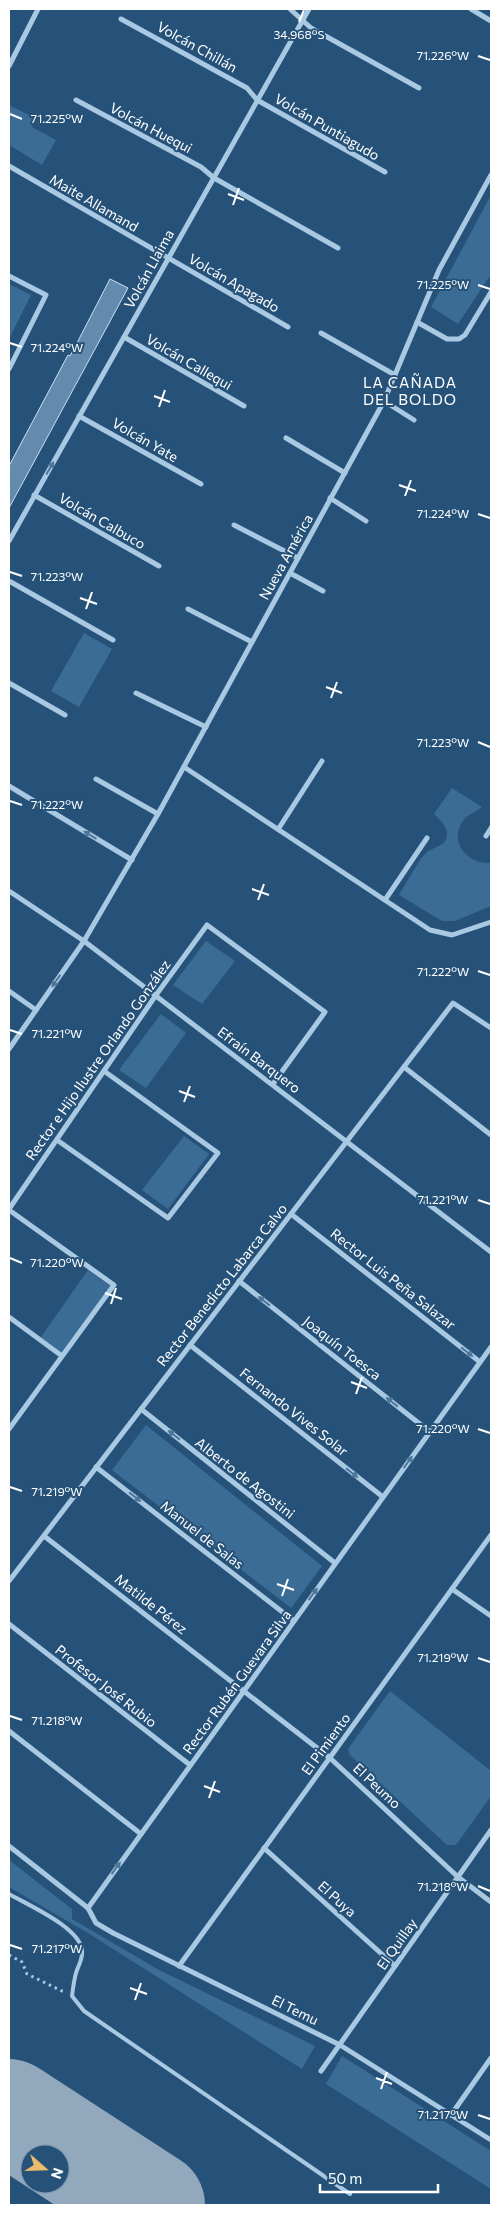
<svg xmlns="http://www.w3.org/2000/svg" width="500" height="2214" font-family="Commissioner,sans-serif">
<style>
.green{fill:#3a6c96}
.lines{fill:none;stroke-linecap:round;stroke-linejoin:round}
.runway{stroke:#92a8bc;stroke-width:106}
.building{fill:#628bad;stroke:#cbe1f3}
.path{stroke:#a9c9e3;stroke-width:3;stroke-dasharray:2.5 4;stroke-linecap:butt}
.lane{stroke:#a9c9e3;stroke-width:4}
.street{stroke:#a9c9e3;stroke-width:5}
.oneway{fill:#4d7699}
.ticks{fill:none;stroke:#fff;stroke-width:2}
.labels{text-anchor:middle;stroke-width:4;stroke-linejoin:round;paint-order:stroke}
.street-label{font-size:14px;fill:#fff;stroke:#265279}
.neighbourhood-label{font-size:15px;letter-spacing:1px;fill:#fff;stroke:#265279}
.ticks-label{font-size:12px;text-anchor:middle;fill:#fff;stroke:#265279;stroke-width:4;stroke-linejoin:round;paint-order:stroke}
</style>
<rect width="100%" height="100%" fill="#265279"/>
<!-- green -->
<g class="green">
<path d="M9,105L35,118L32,127L56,140L42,165L9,145Z"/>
<path d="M490,197L491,274L458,324L431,307Z"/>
<path d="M9,284L31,295L9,339Z"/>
<path d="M84,633L112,649L79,707L51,691Z"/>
<path d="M452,788L482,807C476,813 468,813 463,821C448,842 468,865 491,863V906L455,921H442L399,895C405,886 420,857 427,852C434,847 447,846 447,834C447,826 439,819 434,814Z"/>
<path d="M206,941L235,961L202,1004L173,985Z"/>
<path d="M161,1014L186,1033L146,1088L119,1070Z"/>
<path d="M184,1136L209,1154L168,1209L142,1190Z"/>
<path d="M88,1270L110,1286L62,1353L41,1337Z"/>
<path d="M146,1425L322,1566L291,1608L112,1470Z"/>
<path d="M390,1691L491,1771V1796L456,1845H447L350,1755L348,1749Z"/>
<path d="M9,1860L72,1909V1919L159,1970L315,2046L302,2069L88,1933L9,1887Z"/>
<path d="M342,2056L491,2151V2189L326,2084Z"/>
</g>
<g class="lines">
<!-- runway -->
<path class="runway" d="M9,2112L152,2205"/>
</g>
<!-- building -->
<path class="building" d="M110,279L128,288L9,508V466L68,355L70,356L78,341Z"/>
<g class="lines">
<!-- path -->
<path class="path" d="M9,1955L22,1962L27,1974L64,1992"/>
<!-- lane -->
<path class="lane" d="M9,1894C28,1905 81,1928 82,1951C83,1959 78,1966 76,1973C74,1980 73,1988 72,1996L84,2011L350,2194"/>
<!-- street -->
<g class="street">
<path d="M290,9L311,28L419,88"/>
<path d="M471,9L491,21"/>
<path d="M121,19L247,88L257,100L385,172"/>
<path d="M9,66L38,9"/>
<path d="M76,100L201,167L214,178L338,248"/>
<path d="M9,166L288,327"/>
<path d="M9,276L46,295L9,369"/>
<path d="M417,322L447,339H459L465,335L491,292"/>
<path d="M321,333L395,375"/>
<path d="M124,337L244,406"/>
<path d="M384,401L414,420"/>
<path d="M79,416L201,484"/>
<path d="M286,438L345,473"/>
<path d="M34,495L159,566"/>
<path d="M330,498L366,521"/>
<path d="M234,525L298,558"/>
<path d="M9,541L309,9"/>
<path d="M290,573L323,591"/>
<path d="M9,581L113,640"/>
<path d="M188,609L252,642"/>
<path d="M9,683L65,715"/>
<path d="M136,693L206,727"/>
<path d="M184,767L430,930L452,935L491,922"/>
<path d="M96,779L158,814"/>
<path d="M9,786L132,860"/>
<path d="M279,828L322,761"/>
<path d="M486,836L491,828"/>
<path d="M9,891L84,941L491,1252"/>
<path d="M385,900L427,838"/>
<path d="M9,991L36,1010"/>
<path d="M9,1049L84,941L158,814L384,401L439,270L491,175"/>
<path d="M404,1067L491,1135"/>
<path d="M57,1140L168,1218L218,1153L104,1071"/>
<path d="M9,1209L156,995L207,925L325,1012L273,1084"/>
<path d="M9,1210L114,1285L9,1429"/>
<path d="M291,1214L480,1362"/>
<path d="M239,1281L430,1432"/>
<path d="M9,1317L62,1356"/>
<path d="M190,1345L383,1497"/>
<path d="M141,1409L335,1563"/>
<path d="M96,1467L294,1621"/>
<path d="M44,1536L330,1758L458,1877L491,1902"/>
<path d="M9,1581L453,1003L491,1028"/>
<path d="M452,1589L491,1616"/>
<path d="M9,1624L190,1765"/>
<path d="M9,1731L141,1834"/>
<path d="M9,1846L88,1908"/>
<path d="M264,1848L395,1966"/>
<path d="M88,1908L491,1347"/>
<path d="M88,1908L96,1923L113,1933L340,2045L491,2140"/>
<path d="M179,1966L491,1535"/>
<path d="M321,2071L491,1830"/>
<path d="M451,2115L491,2058"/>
</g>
</g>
<!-- one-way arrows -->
<defs><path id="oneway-solid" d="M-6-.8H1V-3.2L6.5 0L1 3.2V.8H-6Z" transform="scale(1.25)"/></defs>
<g class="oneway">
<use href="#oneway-solid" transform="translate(50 468) rotate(-60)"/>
<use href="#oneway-solid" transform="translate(90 835) rotate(-149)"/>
<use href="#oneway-solid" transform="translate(56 981) rotate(125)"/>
<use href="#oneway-solid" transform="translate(264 1301) rotate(-142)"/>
<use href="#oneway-solid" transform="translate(467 1352) rotate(38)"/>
<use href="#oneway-solid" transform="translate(392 1402) rotate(-142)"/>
<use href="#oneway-solid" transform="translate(174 1435) rotate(-142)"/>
<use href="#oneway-solid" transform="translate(408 1462) rotate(-54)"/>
<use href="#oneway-solid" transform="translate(352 1473) rotate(38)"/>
<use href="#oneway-solid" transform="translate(135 1497) rotate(38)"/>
<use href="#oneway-solid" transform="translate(313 1594) rotate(-54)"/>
<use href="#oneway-solid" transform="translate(116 1868) rotate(-54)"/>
</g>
<!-- ticks -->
<path class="ticks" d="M299,22L304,10M478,56L490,60M10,114L22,119M228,194L244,200M233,205L239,188M478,285L490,289M10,343L22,347M154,396L170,402M159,407L165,390M399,485L416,491M405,496L411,480M478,514L490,518M10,572L22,576M80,598L97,604M86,609L92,592M326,687L342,693M331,698L337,682M478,742L490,747M10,801L22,805M252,889L269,895M258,900L264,884M478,971L490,975M10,1030L22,1034M179,1091L195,1097M184,1102L190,1086M478,1200L490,1204M10,1258L22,1263M105,1293L122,1299M111,1304L116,1288M351,1382L367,1388M356,1394L362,1377M478,1429L490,1433M10,1487L22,1491M277,1584L294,1590M282,1596L288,1579M478,1658L490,1662M10,1716L22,1720M204,1786L220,1792M209,1798L215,1781M478,1886L490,1891M10,1945L22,1949M130,1988L147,1994M135,2000L141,1983M376,2078L392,2084M381,2089L387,2072M478,2115L490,2119"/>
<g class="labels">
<!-- street labels -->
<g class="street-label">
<text transform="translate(197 47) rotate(29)" y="5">Volcán Chillán</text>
<text transform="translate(327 127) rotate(30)" y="5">Volcán Puntiagudo</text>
<text transform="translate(151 128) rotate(28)" y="5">Volcán Huequi</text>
<text transform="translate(94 203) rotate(30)" y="5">Maite Allamand</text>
<text transform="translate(149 269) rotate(-61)" y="5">Volcán Llaima</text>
<text transform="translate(234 283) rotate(30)" y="5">Volcán Apagado</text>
<text transform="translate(189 362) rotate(30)" y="5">Volcán Callequi</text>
<text transform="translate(145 440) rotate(30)" y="5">Volcán Yate</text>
<text transform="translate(102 521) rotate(30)" y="5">Volcán Calbuco</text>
<text transform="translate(286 557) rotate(-61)" y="5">Nueva América</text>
<text transform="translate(98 1060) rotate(-55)" y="5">Rector e Hijo Ilustre Orlando González</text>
<text transform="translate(259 1060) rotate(37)" y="5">Efraín Barquero</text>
<text transform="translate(393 1279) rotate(38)" y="5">Rector Luis Peña Salazar</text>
<text transform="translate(222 1285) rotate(-52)" y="5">Rector Benedicto Labarca Calvo</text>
<text transform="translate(342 1348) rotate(38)" y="5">Joaquín Toesca</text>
<text transform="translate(294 1412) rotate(38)" y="5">Fernando Vives Solar</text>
<text transform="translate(245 1478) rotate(38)" y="5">Alberto de Agostini</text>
<text transform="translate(202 1535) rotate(38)" y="5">Manuel de Salas</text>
<text transform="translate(151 1604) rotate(38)" y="5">Matilde Pérez</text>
<text transform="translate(237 1682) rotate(-54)" y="5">Rector Rubén Guevara Silva</text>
<text transform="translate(106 1686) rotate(38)" y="5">Profesor José Rubio</text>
<text transform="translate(326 1744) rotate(-54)" y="5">El Pimiento</text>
<text transform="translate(377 1786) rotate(43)" y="5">El Peumo</text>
<text transform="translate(337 1899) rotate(42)" y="5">El Puya</text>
<text transform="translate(397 1944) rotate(-55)" y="5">El Quillay</text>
<text transform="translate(295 2010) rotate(26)" y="5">El Temu</text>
</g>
<!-- neighbourhood labels -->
<g class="neighbourhood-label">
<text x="410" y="388">LA CAÑADA<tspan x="410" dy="17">DEL BOLDO</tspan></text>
</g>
</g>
<g class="ticks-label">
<text x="299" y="39">34.968°S</text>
<text x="443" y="60">71.226°W</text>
<text x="57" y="123">71.225°W</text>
<text x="443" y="289">71.225°W</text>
<text x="57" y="352">71.224°W</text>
<text x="443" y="518">71.224°W</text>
<text x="57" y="581">71.223°W</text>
<text x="443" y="747">71.223°W</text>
<text x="57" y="809">71.222°W</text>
<text x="443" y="976">71.222°W</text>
<text x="57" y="1038">71.221°W</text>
<text x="443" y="1204">71.221°W</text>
<text x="57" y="1267">71.220°W</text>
<text x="443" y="1433">71.220°W</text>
<text x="57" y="1496">71.219°W</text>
<text x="443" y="1662">71.219°W</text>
<text x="57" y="1725">71.218°W</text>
<text x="443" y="1891">71.218°W</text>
<text x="57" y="1953">71.217°W</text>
<text x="443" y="2119">71.217°W</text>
</g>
<!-- border -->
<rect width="500" height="2214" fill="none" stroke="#ffffff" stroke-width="20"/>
<!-- north arrow -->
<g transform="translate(45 2169) rotate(110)"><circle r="24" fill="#265279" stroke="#7d97af"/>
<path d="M0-4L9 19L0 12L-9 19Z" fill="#ecbc6e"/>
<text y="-8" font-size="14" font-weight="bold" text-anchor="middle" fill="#ffffff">N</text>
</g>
<!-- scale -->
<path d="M320 2184v8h118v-8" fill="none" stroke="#ffffff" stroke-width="2.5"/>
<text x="328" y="2184" font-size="15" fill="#ffffff" stroke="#265279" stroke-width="4" paint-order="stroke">50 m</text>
</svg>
